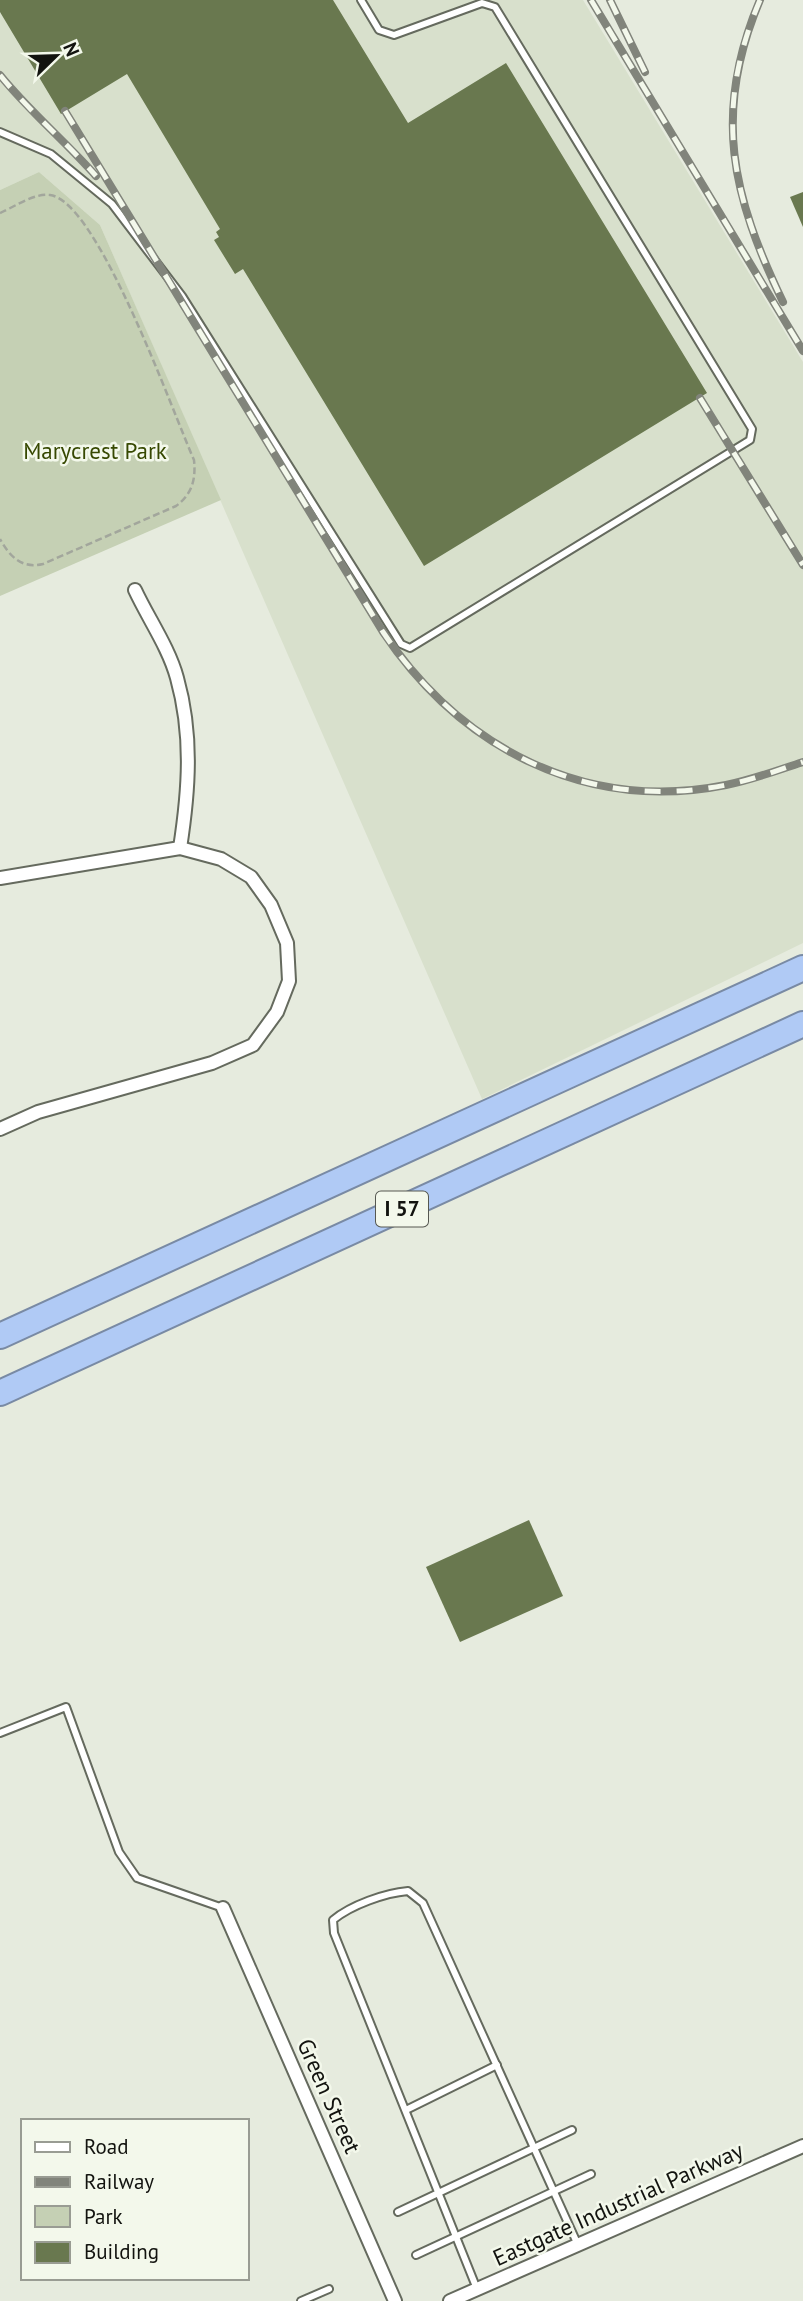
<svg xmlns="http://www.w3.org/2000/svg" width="803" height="2301" font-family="'PT Sans',sans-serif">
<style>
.built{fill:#d8e0cc}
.green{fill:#c5d0b4}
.building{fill:#69784f}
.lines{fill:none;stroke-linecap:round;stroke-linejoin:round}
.lane-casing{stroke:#656a5e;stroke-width:10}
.street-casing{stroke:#656a5e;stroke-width:16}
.highway-casing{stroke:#798aa4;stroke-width:28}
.path{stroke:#a2a69c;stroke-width:2.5;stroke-dasharray:7 3.5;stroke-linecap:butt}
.lane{stroke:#fff;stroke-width:6}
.street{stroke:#fff;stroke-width:12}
.highway{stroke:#b0caf5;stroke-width:24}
.rail-casing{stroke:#81847b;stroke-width:8}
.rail{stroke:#f3f8eb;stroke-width:5;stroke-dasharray:16;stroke-linecap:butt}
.labels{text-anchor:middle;stroke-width:5;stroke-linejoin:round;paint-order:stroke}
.shield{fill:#f3f8eb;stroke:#565851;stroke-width:2}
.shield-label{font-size:21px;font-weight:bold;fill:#12130f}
.park-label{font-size:23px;fill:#364801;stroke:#f3f8eb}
.street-label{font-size:23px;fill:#12130f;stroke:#f3f8eb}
</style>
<rect width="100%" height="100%" fill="#e6ebde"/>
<!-- built -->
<path class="built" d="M0,0H583L803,362V943L482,1099L100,225L39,172L0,190Z"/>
<!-- green -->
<path class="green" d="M39,172L100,225L221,500L0,596V190Z"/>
<!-- building -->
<g class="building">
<path d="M0,0H333L408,123L506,63L707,393L424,566L243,269L235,274L214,240L219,237L216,232L220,229L127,74L61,114L0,12Z"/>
<path d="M803,192V227L790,197Z"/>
<path d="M529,1520L563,1596L460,1642L426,1567Z"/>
</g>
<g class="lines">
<!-- lane casing -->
<g class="lane-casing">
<g id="lane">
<path d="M0,132L51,154L112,204L182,296L401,644L410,648L750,440L752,429L495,7L482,3L394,35L379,30L361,0"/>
<path d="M0,1733L66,1707L119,1852L137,1878L223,1908"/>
<path d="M406,2110L497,2065"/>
<path d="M398,2212L572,2130"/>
<path d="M416,2255L591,2174"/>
<path d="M477,2289L334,1933L333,1920C351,1905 385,1893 408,1891L423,1903L578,2245"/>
<path d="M301,2301L329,2289"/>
</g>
</g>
<!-- street casing -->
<g class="street-casing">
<g id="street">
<path d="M135,590C148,618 169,648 177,678C193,735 189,790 180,848"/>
<path d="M0,878L180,848L221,859L251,877L271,905L287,943L289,981L277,1012L253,1045L212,1063L38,1112L0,1129"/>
<path d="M223,1908L395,2301"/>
<path d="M450,2301L803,2146"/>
</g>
</g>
<!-- highway casing -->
<g class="highway-casing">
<g id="highway">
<path d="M0,1336L803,968"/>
<path d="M0,1393L803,1024"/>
</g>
</g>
<!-- path -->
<path class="path" d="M0,213C14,207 34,193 50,195C98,201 173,413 194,460C196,480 192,494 176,506L43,564C22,569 10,557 0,539"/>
<!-- lane -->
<use href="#lane" class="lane"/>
<!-- street -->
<use href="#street" class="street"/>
<!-- highway -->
<use href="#highway" class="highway"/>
<!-- rail casing -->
<g class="rail-casing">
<g id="rail">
<path d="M591,0L803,351"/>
<path d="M610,0L645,72"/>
<path d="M760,0C712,113 732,196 783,302"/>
<path d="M0,75C29,111 65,141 96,176"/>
<path d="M65,111L383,632C461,748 585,813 726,785C752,780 778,770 803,762"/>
<path d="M700,398L803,565"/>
</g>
</g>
<!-- rail -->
<use href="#rail" class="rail"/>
</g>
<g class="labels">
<!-- shield labels -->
<rect class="shield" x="376" y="1191.5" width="52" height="35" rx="5"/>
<g class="shield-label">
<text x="402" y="1216">I 57</text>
</g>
<!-- park labels -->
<g class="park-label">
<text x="95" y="459">Marycrest Park</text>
</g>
<!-- street labels -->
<g class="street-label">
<text transform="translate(329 2096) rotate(66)" y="8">Green Street</text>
<text transform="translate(618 2204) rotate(-24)" y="8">Eastgate Industrial Parkway</text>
</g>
</g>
<!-- legend -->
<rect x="21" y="2119" width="228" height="161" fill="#f3f8eb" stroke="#999c93" stroke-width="2"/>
<rect x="35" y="2142" width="35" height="10" fill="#ffffff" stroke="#999c93" stroke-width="2"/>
<text x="84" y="2154" font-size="21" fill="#12130f">Road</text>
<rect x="35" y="2177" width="35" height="10" fill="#81847b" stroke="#999c93" stroke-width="2"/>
<text x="84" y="2189" font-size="21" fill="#12130f">Railway</text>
<rect x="35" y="2206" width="35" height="21" fill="#c5d0b4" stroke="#999c93" stroke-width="2"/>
<text x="84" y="2224" font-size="21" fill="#12130f">Park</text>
<rect x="35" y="2242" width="35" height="21" fill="#69784f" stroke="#999c93" stroke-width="2"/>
<text x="84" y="2259" font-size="21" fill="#12130f">Building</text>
<!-- north arrow -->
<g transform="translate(56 56) rotate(67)" stroke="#f3f8eb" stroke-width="5" paint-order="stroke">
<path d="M0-5L12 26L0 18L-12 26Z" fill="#12130f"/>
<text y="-10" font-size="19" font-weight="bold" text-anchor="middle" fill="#12130f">N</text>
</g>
</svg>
